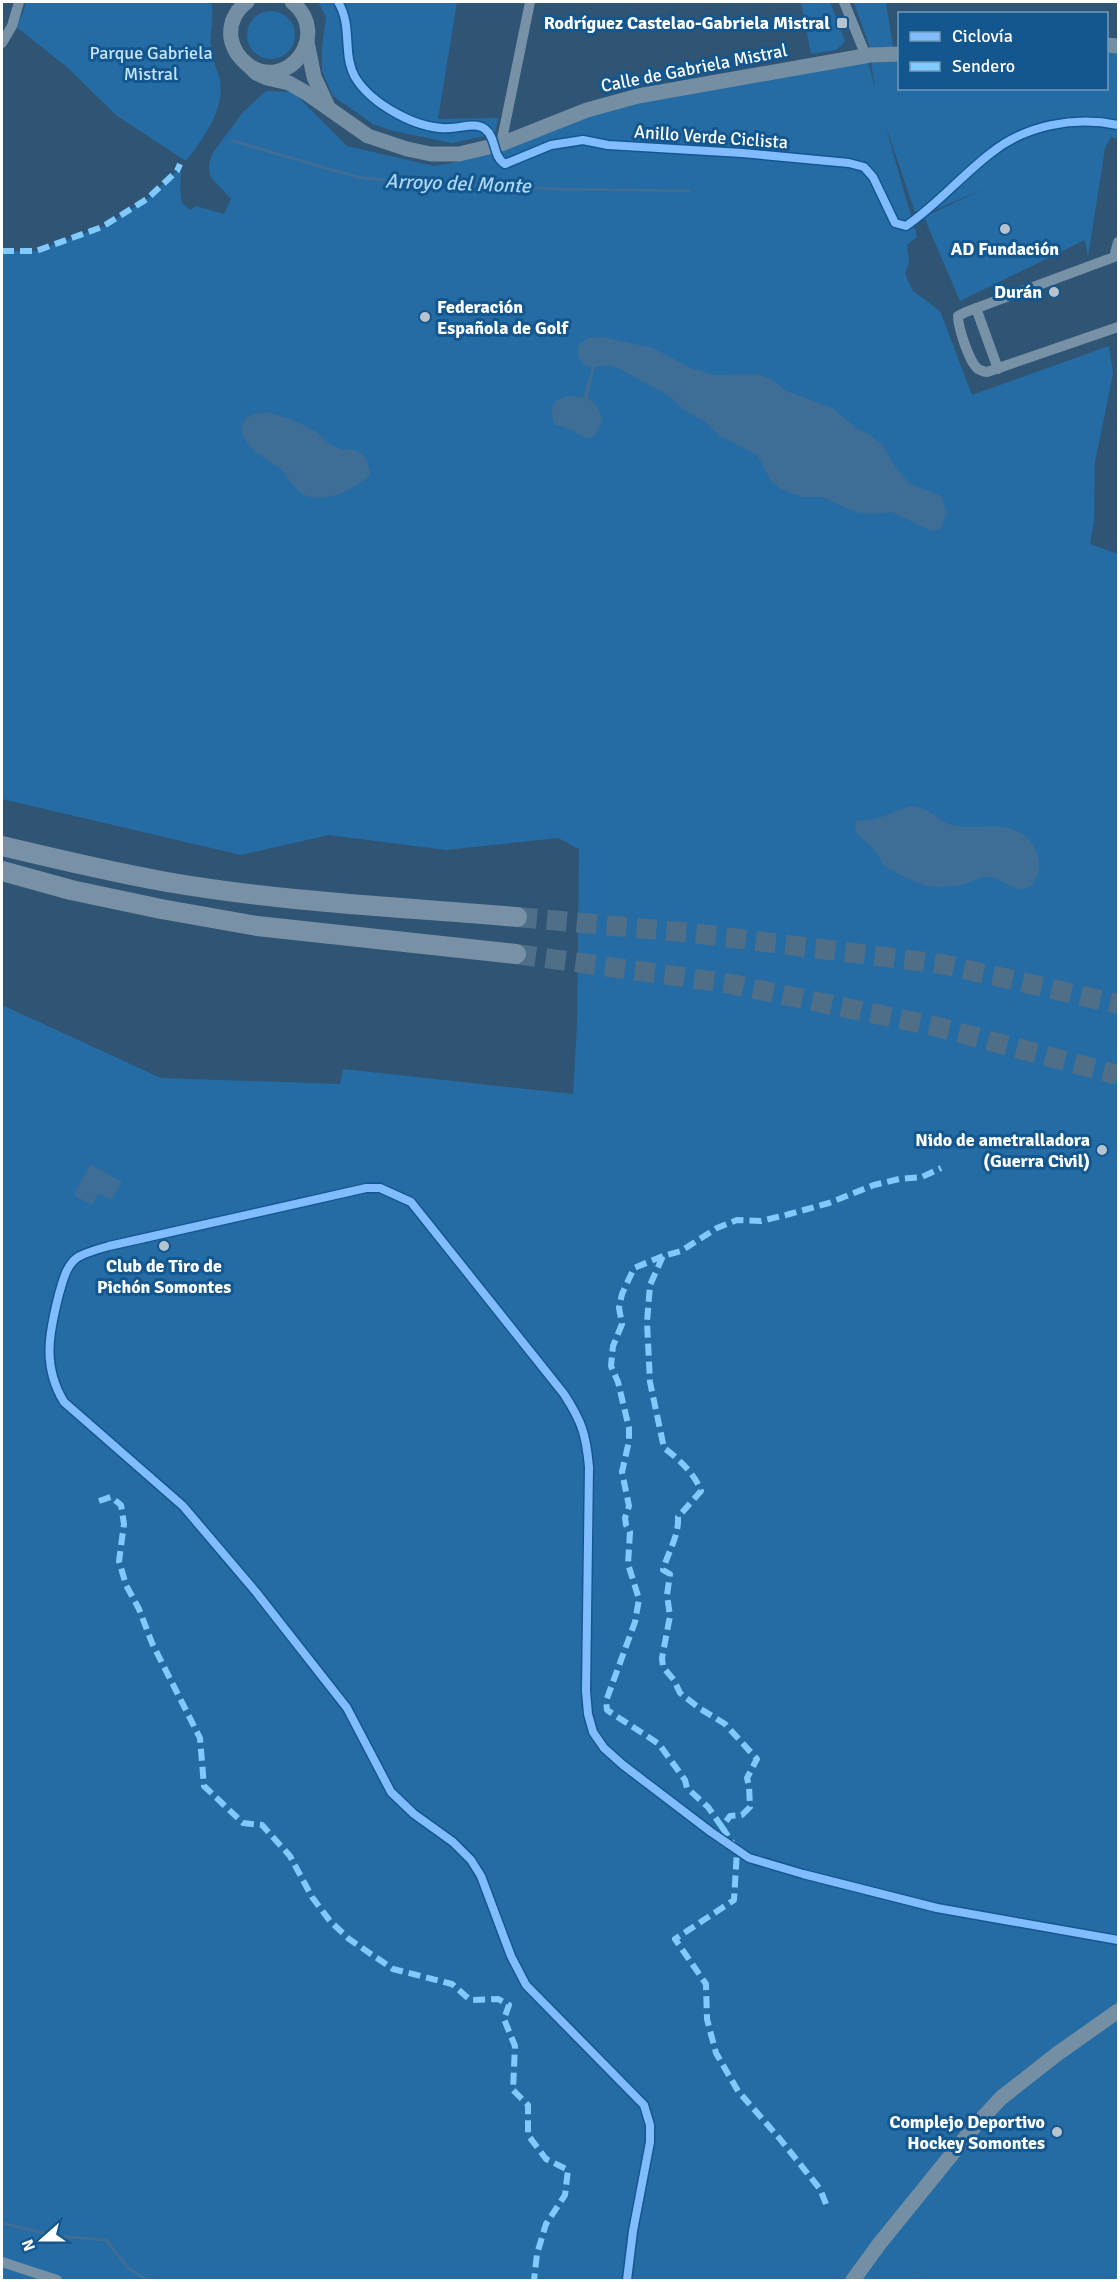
<svg xmlns="http://www.w3.org/2000/svg" width="1120" height="2282" font-family="Signika,sans-serif">
<style>
.green{fill:#256ca4}
.water{fill:#3e6d96}
.lines{fill:none;stroke-linecap:round;stroke-linejoin:round}
.stream{stroke:#3e6d96;stroke-width:3}
.highway-tunnel{stroke:#4f6e88;stroke-width:20;stroke-dasharray:20 10;stroke-linecap:butt}
.street{stroke:#7791a6;stroke-width:10}
.secondary{stroke:#748ea3;stroke-width:15}
.highway{stroke:#7991a6;stroke-width:20}
.quiet{stroke:#80caff;stroke-width:6;stroke-dasharray:12 6;stroke-linecap:butt}
.cycleway-casing{stroke:#14578f;stroke-width:11}
.cycleway{stroke:#80bcff;stroke-width:8}
.poi-dot{fill:#b7c3ce;stroke:#14578f;stroke-width:2}
.labels{text-anchor:middle;stroke-width:6;stroke-linejoin:round;paint-order:stroke}
.poi-label{font-size:18px;font-weight:bold;fill:#fff;stroke:#14578f;text-anchor:end}
.park-label{font-size:18px;fill:#c6e4fc;stroke:#14578f}
.street-label{font-size:18px;fill:#fff;stroke:#14578f}
.water-label{font-size:20px;font-style:italic;fill:#abd7f8;stroke:#14578f}
</style>
<rect width="100%" height="100%" fill="#305473"/>
<!-- green -->
<g class="green">
<path d="M26,2H211C215,16 209,33 211,48C212,59 217,70 220,80C225,110 203,139 186,161L117,116L67,67L15,26L23,13Z"/>
<path d="M318,2H457L438,119L498,118L495,134L452,143L393,131L373,124L333,96L322,71V47L326,17Z"/>
<path d="M801,2H830L845,42L836,50L811,54Z"/>
<path d="M854,2H886L893,47L870,48Z"/>
<circle cx="271" cy="35" r="24"/>
<path d="M1107,49H1118V139L1111,137L1105,148L1088,257L1085,240L960,301L924,217L988,187L917,218L884,121L917,237L907,245L909,262L905,274L913,291L940,311L972,395L1109,346L1113,374L1095,462L1094,520L1090,544L1118,554V2280H916L913,2278L914,2280H2V1005L161,1078L340,1084L343,1069L573,1094L577,1026L579,849L558,838L446,850L329,835L241,855L2,799V251H36L102,227L147,199L177,171L181,172L180,188L182,203L190,210L196,206L224,214L231,199L210,176L209,165L212,154L243,112L266,91L293,92L347,146L434,166L457,162L460,150L587,110L866,56L875,87L870,55L899,54L900,88H1106Z"/>
</g>
<!-- water -->
<g class="water">
<path d="M602,337L653,348L693,369L716,375L758,374L772,379L786,391L833,408L856,428L869,434L882,444L894,465L909,483L941,496L947,513L940,529L931,531L892,512L872,514L855,512L823,497H802L781,489L771,481L757,455L720,436L705,422L683,409L671,397L620,369L608,365L595,367L588,398C598,405 600,412 603,422L594,436L585,438L570,429L555,425C551,417 551,410 555,401L568,396L583,397L592,368C579,364 575,355 580,343L588,338Z"/>
<path d="M266,412C282,416 300,422 315,431C322,436 328,445 338,448C345,451 354,448 361,453C367,459 369,466 370,474C357,489 322,506 303,494C292,488 288,474 278,467C265,458 236,443 243,424C247,414 256,413 266,412Z"/>
<path d="M910,806C915,807 920,807 924,809C935,814 943,824 956,826C984,830 1016,817 1034,847C1039,855 1041,865 1038,874C1036,881 1031,888 1024,889C1010,891 999,875 985,877C978,877 971,883 964,884C937,891 922,887 899,874C894,871 887,868 884,865C880,860 878,853 874,849C866,839 852,837 856,821L876,819Z"/>
<path d="M90,1164L122,1182L111,1200L99,1193L92,1205L74,1195Z"/>
</g>
<g class="lines">
<!-- stream -->
<g class="stream">
<path d="M233,141L357,177L399,182L559,189L689,191"/>
<path d="M2,2223L55,2236L106,2240L128,2268L148,2280"/>
</g>
<!-- highway-tunnel -->
<g class="highway-tunnel">
<path d="M517,917L692,933L942,964L1118,1004"/>
<path d="M516,954L726,983L934,1026L1118,1075"/>
</g>
<!-- street -->
<g class="street">
<path d="M844,2L866,56"/>
<path d="M2,43L12,26L19,2"/>
<path d="M501,144L530,2"/>
<path d="M1118,242L1114,257L966,312L958,316C958,327 969,362 978,369C980,370 985,372 987,372L1118,327"/>
<path d="M976,308L998,369"/>
<path d="M2,2262L57,2280"/>
<path d="M627,2280L633,2231L650,2142V2125L644,2105L526,1985L511,1956L481,1876L471,1860L453,1842L414,1814L391,1792L347,1708L256,1592L183,1506L64,1402C42,1366 49,1333 59,1294C63,1281 66,1265 78,1257C87,1252 99,1249 109,1246L366,1188H380L411,1202L564,1394C582,1422 586,1434 589,1467L586,1691L588,1714L593,1732L604,1748L623,1765L711,1832L749,1858L803,1874L937,1908L1118,1940"/>
</g>
<!-- secondary -->
<g class="secondary">
<path d="M247,2C236,10 229,23 231,38C233,49 239,58 248,65C288,93 332,34 292,2"/>
<path d="M307,42L314,77L328,107"/>
<path d="M1106,45L1118,46"/>
<path d="M247,64L256,73L267,78L289,83L308,94L368,136L407,149L431,154H459L501,144L587,110L638,96L870,55L900,54"/>
<path d="M853,2280L880,2243L974,2127L1001,2098L1057,2054L1118,2011"/>
</g>
<!-- highway -->
<g class="highway">
<path d="M2,846C56,859 111,872 167,882C282,902 400,907 517,917"/>
<path d="M2,871L71,890L161,909L257,926L516,954"/>
</g>
<!-- quiet -->
<g class="quiet">
<path d="M2,251H36L102,227L147,199L177,171L180,164"/>
<path d="M663,1256L634,1268L622,1294L619,1308L622,1324L613,1346L611,1366L618,1382L629,1428V1441L622,1472L629,1506L625,1518L626,1525L630,1532L628,1564L639,1599L635,1622L606,1701L607,1710L659,1744L685,1780L687,1788L708,1807L722,1827"/>
<path d="M99,1501L111,1497L121,1505L124,1524L119,1561L126,1585L139,1609L152,1643L200,1738L204,1786L243,1823L262,1825L290,1856L312,1897L330,1921L349,1939L393,1969L452,1984L470,2000L498,1999L509,2005L504,2019L515,2046L513,2090L528,2105V2135L546,2159L568,2170L565,2195L546,2224L537,2254L534,2280"/>
<path d="M826,2204L820,2189L780,2139L738,2091L716,2053L707,2019L706,1984L675,1939L734,1900L737,1850L722,1827L730,1816L742,1815L750,1807L749,1786L747,1778L757,1759L725,1724L699,1708L680,1693L674,1680L663,1667L662,1658L670,1616L667,1595L670,1574L663,1570C668,1552 679,1536 678,1517L701,1491C695,1474 679,1459 664,1448L650,1382L647,1322L650,1285L663,1256L681,1251L717,1228L737,1220L761,1221L786,1215L829,1203L874,1185L899,1179L922,1177L941,1168"/>
</g>
<!-- cycleway casing -->
<g class="cycleway-casing">
<g id="cycleway">
<path d="M338,2C353,26 342,54 355,77C371,104 418,130 449,128C460,128 476,122 485,129C497,138 492,156 505,164L551,145L583,140L608,145L742,153L849,163L864,167L873,177L895,223L906,226C937,205 961,176 991,153C1026,125 1074,116 1118,125"/>
<path d="M627,2280L633,2231L650,2142V2125L644,2105L526,1985L511,1956L481,1876L471,1860L453,1842L414,1814L391,1792L347,1708L256,1592L183,1506L64,1402C42,1366 49,1333 59,1294C63,1281 66,1265 78,1257C87,1252 99,1249 109,1246L366,1188H380L411,1202L564,1394C582,1422 586,1434 589,1467L586,1691L588,1714L593,1732L604,1748L623,1765L711,1832L749,1858L803,1874L937,1908L1118,1940"/>
</g>
</g>
<!-- cycleway -->
<use href="#cycleway" class="cycleway"/>
</g>
<!-- markers -->
<g class="poi-dot">
<rect x="836" y="17" width="12" height="12" rx="3"/>
<circle cx="1005" cy="229" r="6"/>
<circle cx="1054" cy="292" r="6"/>
<circle cx="425" cy="317" r="6"/>
<circle cx="1102" cy="1150" r="6"/>
<circle cx="164" cy="1246" r="6"/>
<circle cx="1057" cy="2132" r="6"/>
</g>
<g class="labels">
<!-- poi labels -->
<g class="poi-label">
<text x="830" y="29">Rodríguez Castelao-Gabriela Mistral</text>
<text x="1005" y="255" text-anchor="middle">AD Fundación</text>
<text x="1042" y="298">Durán</text>
<text x="437" y="313" text-anchor="start">Federación<tspan x="437" dy="21">Española de Golf</tspan></text>
<text x="1090" y="1146">Nido de ametralladora<tspan x="1090" dy="21">(Guerra Civil)</tspan></text>
<text x="164" y="1272" text-anchor="middle">Club de Tiro de<tspan x="164" dy="21">Pichón Somontes</tspan></text>
<text x="1045" y="2128">Complejo Deportivo<tspan x="1045" dy="21">Hockey Somontes</tspan></text>
</g>
<!-- park labels -->
<g class="park-label">
<text x="151" y="59">Parque Gabriela<tspan x="151" dy="21">Mistral</tspan></text>
</g>
<!-- street labels -->
<g class="street-label">
<text transform="translate(694 68) rotate(-11)" y="6">Calle de Gabriela Mistral</text>
<text transform="translate(711 137) rotate(4)" y="6">Anillo Verde Ciclista</text>
</g>
<!-- water labels -->
<g class="water-label">
<text transform="translate(458 183) rotate(2)" y="7">Arroyo del Monte</text>
</g>
</g>
<!-- border -->
<rect width="1120" height="2282" fill="none" stroke="#ffffff" stroke-width="6"/>
<!-- legend -->
<rect x="898" y="12" width="210" height="78" fill="#14578f" stroke="#729abc" stroke-width="1.5"/>
<rect x="910" y="32" width="30" height="9" fill="#80bcff" stroke="#729abc" stroke-width="1.5"/>
<text x="952" y="42" font-size="18" fill="#ffffff">Ciclovía</text>
<rect x="910" y="62" width="30" height="9" fill="#80caff" stroke="#729abc" stroke-width="1.5"/>
<text x="952" y="72" font-size="18" fill="#ffffff">Sendero</text>
<!-- north arrow -->
<g transform="translate(42 2240) rotate(249)" stroke="#14578f" stroke-width="4.5" paint-order="stroke">
<path d="M0-4.5L10 22L0 15L-10 22Z" fill="#ffffff"/>
<text y="-9" font-size="16" font-weight="bold" text-anchor="middle" fill="#ffffff">N</text>
</g>
</svg>
